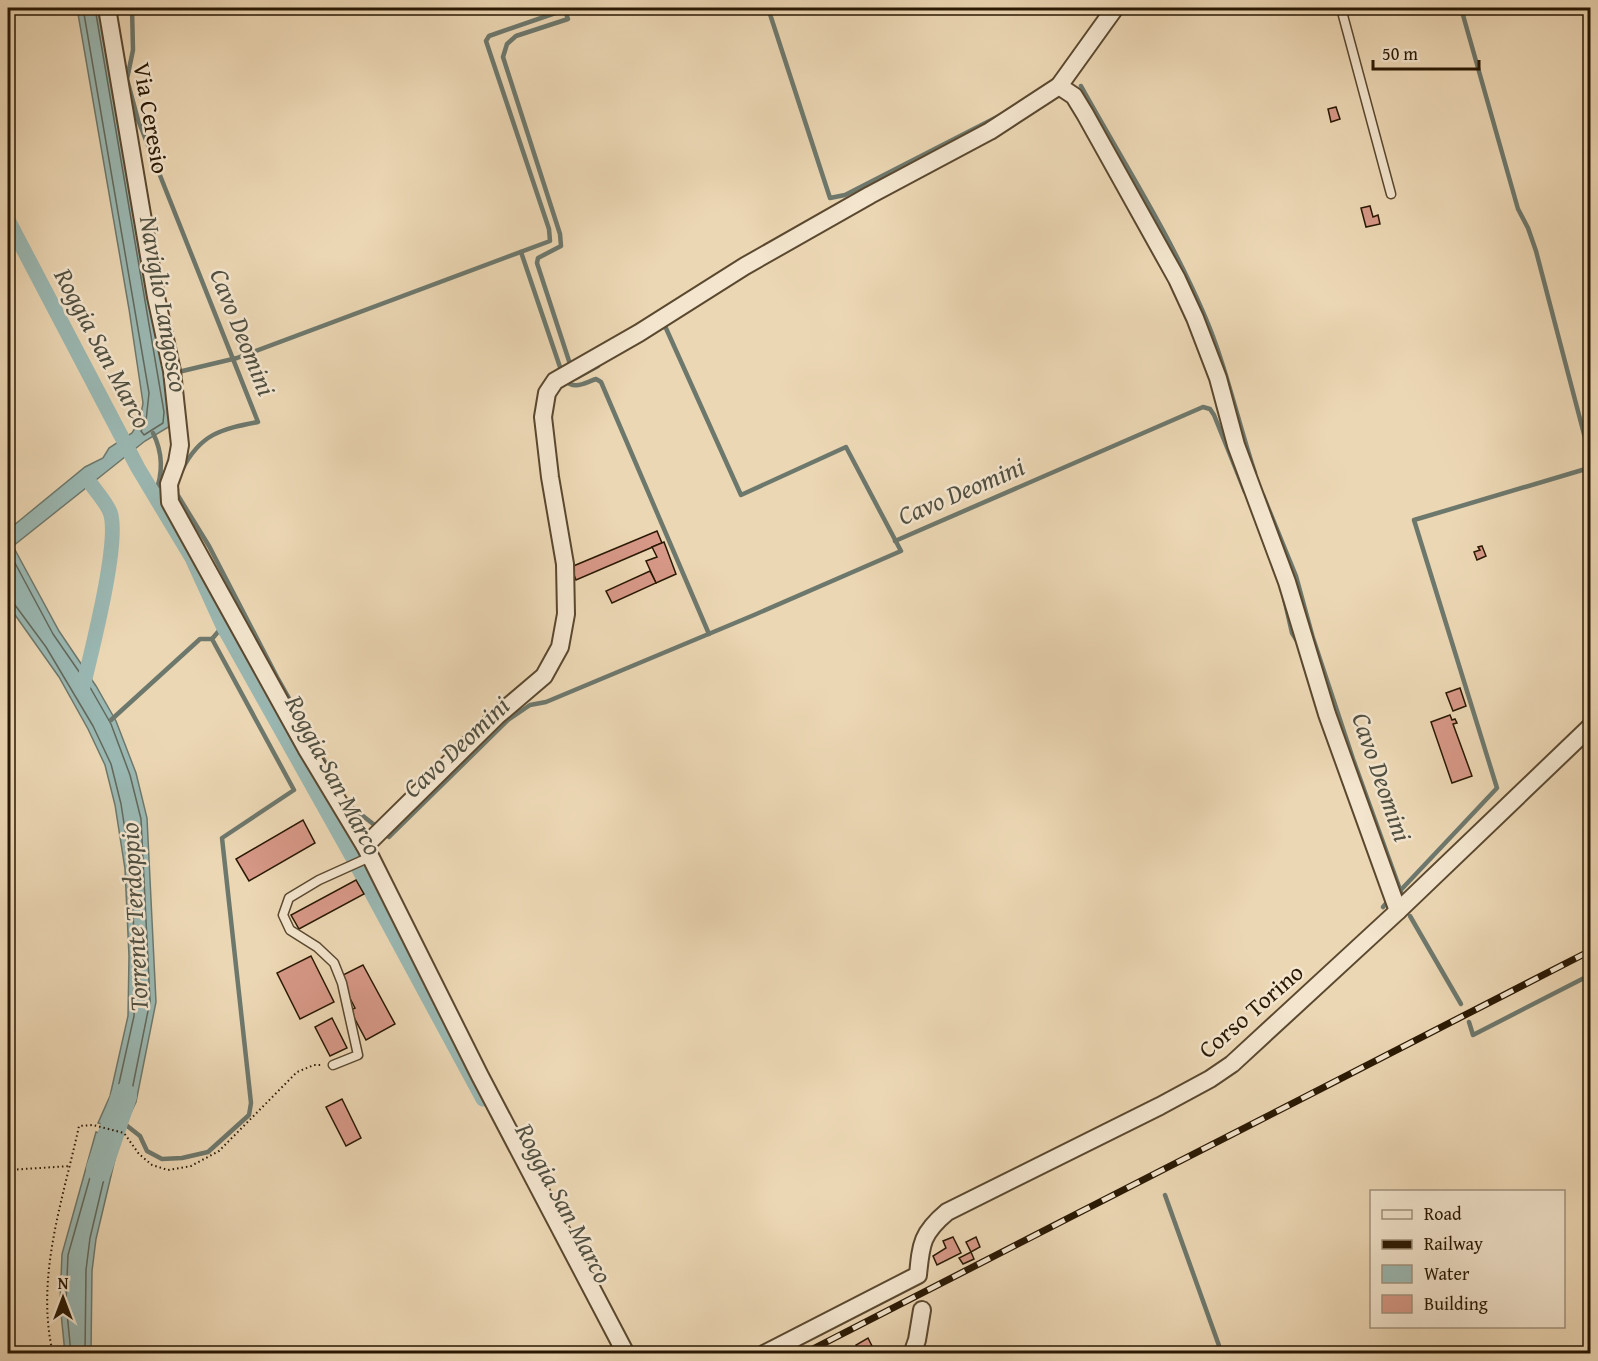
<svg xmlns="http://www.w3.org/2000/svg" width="1598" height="1361" font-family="'Gentium Book Plus',serif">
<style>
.water{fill:#9ab8b3;stroke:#6d786d;stroke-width:1.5}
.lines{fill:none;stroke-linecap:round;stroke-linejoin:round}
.shore{stroke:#62685b;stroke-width:1.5}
.stream{stroke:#6d786d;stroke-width:4.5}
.canal{stroke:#9ab8b3;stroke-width:15}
.river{stroke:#9ab8b3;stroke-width:26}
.building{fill:#d79887;stroke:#291803;stroke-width:1.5}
.lane-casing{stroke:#5a482f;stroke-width:11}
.street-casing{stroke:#5a482f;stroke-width:20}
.path{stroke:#291803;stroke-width:2;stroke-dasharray:1.5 3;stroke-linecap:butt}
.lane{stroke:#f3e5ce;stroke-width:8}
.street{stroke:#f3e5ce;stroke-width:16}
.rail-casing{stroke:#291803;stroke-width:7}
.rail{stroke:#f3e5ce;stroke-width:4.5;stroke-dasharray:14;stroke-linecap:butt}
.labels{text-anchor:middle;stroke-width:5;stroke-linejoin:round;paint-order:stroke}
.street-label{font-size:24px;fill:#291803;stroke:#f3e5ce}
.water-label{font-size:26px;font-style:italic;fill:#515041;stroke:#f3e5ce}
</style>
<rect width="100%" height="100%" fill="#ecd7b4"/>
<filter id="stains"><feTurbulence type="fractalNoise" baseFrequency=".00333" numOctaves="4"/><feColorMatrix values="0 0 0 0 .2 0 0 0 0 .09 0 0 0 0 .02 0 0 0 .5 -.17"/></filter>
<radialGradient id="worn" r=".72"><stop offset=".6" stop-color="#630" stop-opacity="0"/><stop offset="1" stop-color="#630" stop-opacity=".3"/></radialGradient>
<!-- water -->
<g class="water">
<path d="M77,8H100L165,371L170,426L145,441L8,550V530L85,467L103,458L109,448L132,433L140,420L143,403L129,309Z"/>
<path d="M14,548L59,631L96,686L116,721L136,773L147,818L156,1002L136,1102L123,1129L98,1123L110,1096L128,1016L129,956L125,869L115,805L105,765L88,729L59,677L8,605V553Z"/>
<path d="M96,1132L120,1138L96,1239L92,1271L91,1353H65L60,1303L62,1254Z"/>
</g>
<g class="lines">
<!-- shore -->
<g class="shore">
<path d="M83,8L149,393L146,421L141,431L144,435L163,423L164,412L95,8"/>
<path d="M8,550L53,634L91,689L111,724L130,775L141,819L150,1001L130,1100L118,1122L109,1120L107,1116L116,1097L134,1016L135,956L131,869L121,804L111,764L93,726L46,647L15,605L8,602"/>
<path d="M71,1354L66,1302L68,1255L100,1142L103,1140L111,1142L112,1145L90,1238L86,1270L85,1354"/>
</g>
<!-- stream -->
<g class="stream">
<path d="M132,8L133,50L127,79L138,120L258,422C221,429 200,434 182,470"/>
<path d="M564,8L568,19L516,36L507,44L503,57L560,234L561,246L538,258L537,263L570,364"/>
<path d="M768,8L830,198L845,195L1001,115"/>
<path d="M1081,86C1122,160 1169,233 1203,312C1226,364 1237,419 1255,473"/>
<path d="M521,252L561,370"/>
<path d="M174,373L237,358L550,241L549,229L486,41L489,36L570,8"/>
<path d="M575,376L576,378L598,366"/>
<path d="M564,379C574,391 584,383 596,379L601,382L709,634"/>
<path d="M153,433C163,453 163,474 155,494"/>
<path d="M177,489V494L209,546L277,677L339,787"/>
<path d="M1263,495L1296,576L1313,638L1353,759L1402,895"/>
<path d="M895,541L1203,407L1210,409L1214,415L1245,492"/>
<path d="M1284,598L1292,633L1297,641"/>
<path d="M111,720L200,639H212"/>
<path d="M349,805L377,827"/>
<path d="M386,834L389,837L392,834L508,720L530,705L546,702L754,615L901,551L846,447L741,495L665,326L661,328"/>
<path d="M1398,893L1497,788L1414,520L1589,468L1590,457L1536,251L1528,228L1518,209L1461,8"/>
<path d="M1383,907L1389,900"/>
<path d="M1410,916L1461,1004"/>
<path d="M1469,1022L1473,1035L1590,975"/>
<path d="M121,1121L140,1136L147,1151L162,1159L182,1158L208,1152L249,1115L251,1103L222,838L294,790L212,639L223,626"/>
<path d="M1165,1195L1222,1354"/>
</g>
<!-- canal -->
<g class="canal">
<path d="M8,220L138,468L192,558L223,626L353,858L483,1099"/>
<path d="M82,691C90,657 121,540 110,512C105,500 93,488 86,477"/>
</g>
<!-- river -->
<path class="river" d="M99,1169L124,1096"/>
</g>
<!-- building -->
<g class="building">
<path d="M1336,107L1340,119L1331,122L1328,109Z"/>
<path d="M1370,206L1373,217L1378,215L1380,224L1366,227L1361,208Z"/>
<path d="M657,531L662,543L576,580L571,567Z"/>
<path d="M664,542L676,574L656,583L646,561L657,557L652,547Z"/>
<path d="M1482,546L1486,556L1477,560L1474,552L1480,550L1478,547Z"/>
<path d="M650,571L656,583L612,603L606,591Z"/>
<path d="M1460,688L1466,706L1453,711L1446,693Z"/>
<path d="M1450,715L1452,720L1455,719L1457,723L1453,724L1472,776L1452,783L1431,722Z"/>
<path d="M303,820L315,843L249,881L236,859Z"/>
<path d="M356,880L364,894L299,929L291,915Z"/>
<path d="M311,956L334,1002L300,1019L277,973Z"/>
<path d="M363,965L395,1024L366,1040L350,1010L355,1008L339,977Z"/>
<path d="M332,1018L347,1048L330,1056L315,1027Z"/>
<path d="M342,1099L361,1138L346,1146L326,1107Z"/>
<path d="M953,1237L961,1253L937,1265L933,1256L946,1248L943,1241Z"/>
<path d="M976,1237L980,1247L971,1252L966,1242Z"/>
<path d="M971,1252L974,1259L963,1264L959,1258Z"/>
<path d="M868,1338L872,1346L860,1353L856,1345Z"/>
</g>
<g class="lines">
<!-- lane casing -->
<g class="lane-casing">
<g id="lane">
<path d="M1341,8L1391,194"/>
<path d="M333,1065L358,1055L342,983L334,963L317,947L290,930L283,915L289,898L319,880L370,857"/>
</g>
</g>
<!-- street casing -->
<g class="street-casing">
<g id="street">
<path d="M107,8L156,297L172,371L180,445L177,462L169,484L170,502L306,748L365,846L480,1076L626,1354"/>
<path d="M1059,86L1115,8"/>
<path d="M365,846L497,716L544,676L560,647L566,614L565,564L550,477L543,417L547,393L555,381L639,333L745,266L870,195L990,131L1059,86L1074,96L1085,114L1177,279L1195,318L1218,378L1236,445L1287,582L1327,714L1398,911"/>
<path d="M764,1354L918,1275C921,1243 922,1233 947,1212L1160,1106L1210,1079L1232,1064L1398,911L1590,727"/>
<path d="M912,1354L917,1340L922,1310"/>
</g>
</g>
<!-- path -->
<g class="path">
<path d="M8,1170L71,1166"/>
<path d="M53,1354C35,1277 63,1200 79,1126L93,1125L124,1133L139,1154L152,1165L168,1170L191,1166L219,1151L297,1072L314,1065H321"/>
</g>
<!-- lane -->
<use href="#lane" class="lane"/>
<!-- street -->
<use href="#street" class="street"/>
<!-- rail casing -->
<g class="rail-casing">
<path id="rail" d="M803,1354L1590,951"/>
</g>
<!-- rail -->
<use href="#rail" class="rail"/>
</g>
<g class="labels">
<!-- street labels -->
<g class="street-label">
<text transform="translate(151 118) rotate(80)" y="8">Via Ceresio</text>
<text transform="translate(1251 1011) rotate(-41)" y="8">Corso Torino</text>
</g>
<!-- water labels -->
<g class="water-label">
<text transform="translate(164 304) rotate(80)" y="9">Naviglio Langosco</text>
<text transform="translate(243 332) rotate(68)" y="9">Cavo Deomini</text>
<text transform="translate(103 348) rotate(62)" y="9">Roggia San Marco</text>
<text transform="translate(961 491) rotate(-23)" y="9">Cavo Deomini</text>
<text transform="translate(456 747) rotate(-43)" y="9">Cavo Deomini</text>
<text transform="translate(334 775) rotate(62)" y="9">Roggia San Marco</text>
<text transform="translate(1382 777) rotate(71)" y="9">Cavo Deomini</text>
<text transform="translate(134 917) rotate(-93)" y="9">Torrente Terdoppio</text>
<text transform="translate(564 1203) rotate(62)" y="9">Roggia San Marco</text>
</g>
</g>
<!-- margin -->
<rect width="1598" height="1361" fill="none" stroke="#ecd7b4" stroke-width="30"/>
<rect x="9" y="9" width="1580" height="1343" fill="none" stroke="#291803" stroke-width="3"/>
<rect x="15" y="15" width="1568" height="1331" fill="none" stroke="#291803" stroke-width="1.5"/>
<!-- legend -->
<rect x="1370" y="1190" width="195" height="138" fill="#f3e5ce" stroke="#a2937d" stroke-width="1.5"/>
<rect x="1382" y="1210" width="30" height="9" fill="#f3e5ce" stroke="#a2937d" stroke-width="1.5"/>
<text x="1424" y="1220" font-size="18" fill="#291803">Road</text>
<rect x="1382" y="1240" width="30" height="9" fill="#291803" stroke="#a2937d" stroke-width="1.5"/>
<text x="1424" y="1250" font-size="18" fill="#291803">Railway</text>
<rect x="1382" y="1265" width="30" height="18" fill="#9ab8b3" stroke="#a2937d" stroke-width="1.5"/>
<text x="1424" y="1280" font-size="18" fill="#291803">Water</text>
<rect x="1382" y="1295" width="30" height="18" fill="#d79887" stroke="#a2937d" stroke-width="1.5"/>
<text x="1424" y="1310" font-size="18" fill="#291803">Building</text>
<!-- north arrow -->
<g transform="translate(63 1298)" stroke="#f3e5ce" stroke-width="4.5" paint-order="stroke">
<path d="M0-4.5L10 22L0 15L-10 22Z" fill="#291803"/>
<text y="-9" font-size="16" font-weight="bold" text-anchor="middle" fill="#291803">N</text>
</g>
<!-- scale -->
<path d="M1373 60v9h106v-9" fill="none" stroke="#291803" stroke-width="3"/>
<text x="1382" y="60" font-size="18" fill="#291803" stroke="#f3e5ce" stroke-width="4.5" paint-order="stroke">50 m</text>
<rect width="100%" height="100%" filter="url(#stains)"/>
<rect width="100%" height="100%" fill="url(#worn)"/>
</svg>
